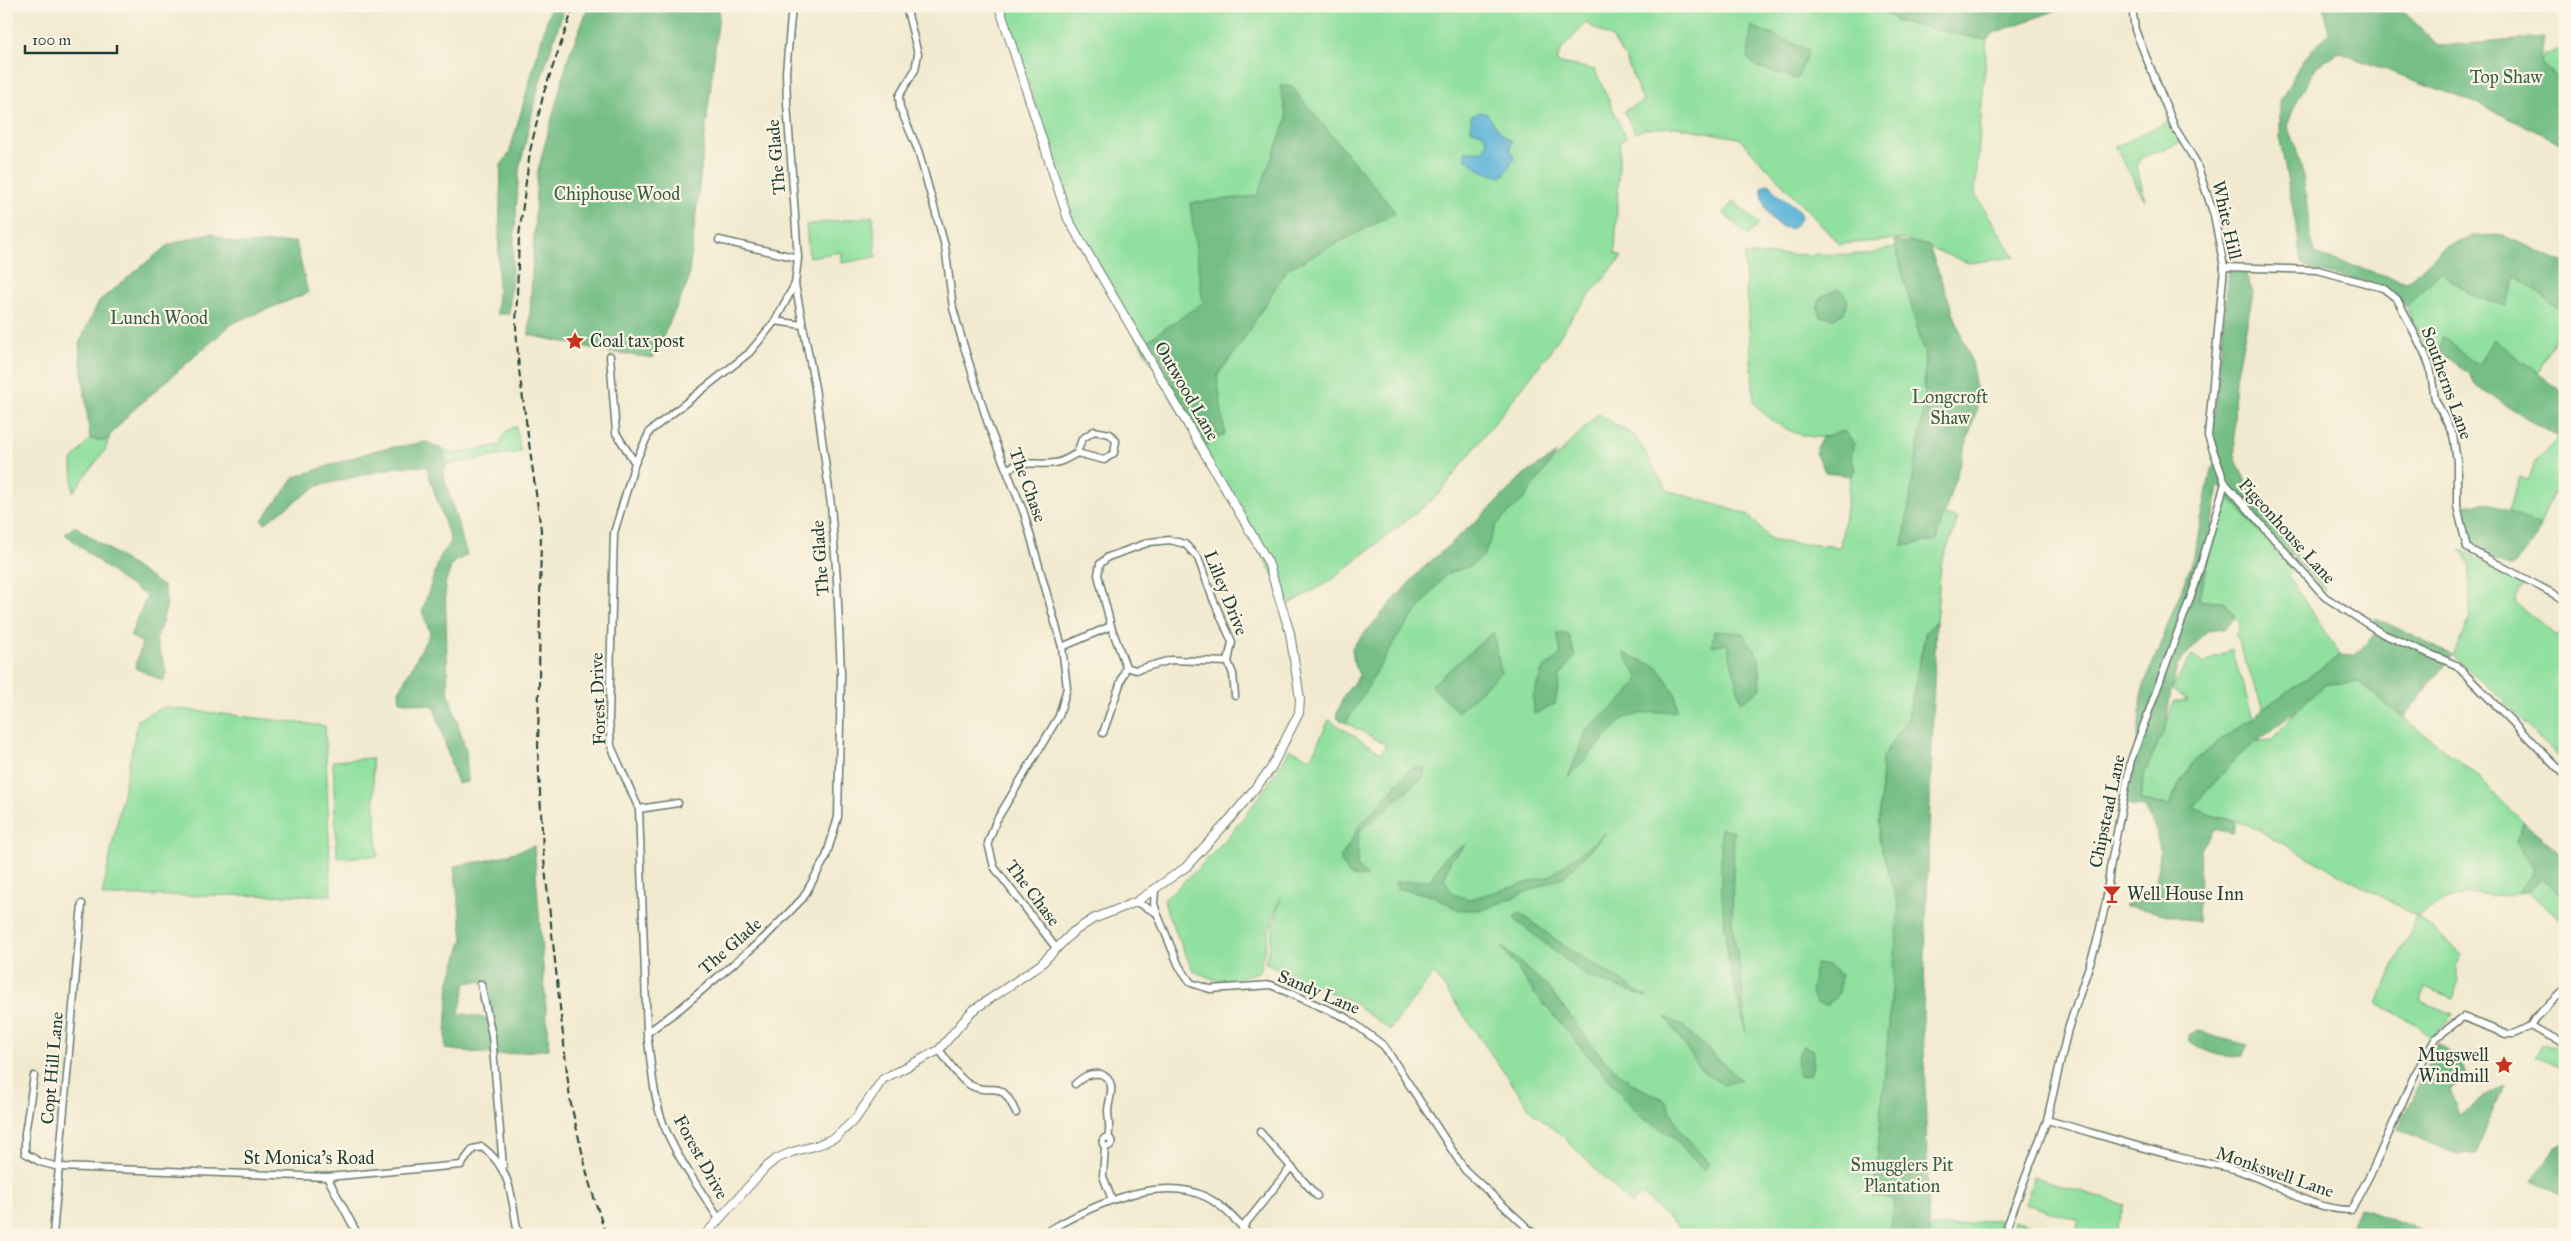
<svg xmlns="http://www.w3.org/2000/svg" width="2571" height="1241" font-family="'IM FELL Great Primer',serif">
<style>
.green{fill:#90e09f;stroke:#588e6a}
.forest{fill:#74be86;stroke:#4a7e5d;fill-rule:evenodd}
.water{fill:#5ab3d8;stroke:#3c7886}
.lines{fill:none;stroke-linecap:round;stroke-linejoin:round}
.minor-casing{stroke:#697a6b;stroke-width:9}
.major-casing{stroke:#697a6b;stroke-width:10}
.minor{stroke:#fff;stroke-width:6}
.major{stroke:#fff;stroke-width:8}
.rail{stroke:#1f3d34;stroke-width:2;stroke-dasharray:8 4;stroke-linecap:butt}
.labels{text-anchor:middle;stroke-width:4.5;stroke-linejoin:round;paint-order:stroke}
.park-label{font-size:18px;fill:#365e49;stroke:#fcf5e5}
.street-label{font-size:18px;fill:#1f3d34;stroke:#fcf5e5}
.poi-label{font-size:18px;fill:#1f3d34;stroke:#fcf5e5;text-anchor:start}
</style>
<rect width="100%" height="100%" fill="#fcf5e5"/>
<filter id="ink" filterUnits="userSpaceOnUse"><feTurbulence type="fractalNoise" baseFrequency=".02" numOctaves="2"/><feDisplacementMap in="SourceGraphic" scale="10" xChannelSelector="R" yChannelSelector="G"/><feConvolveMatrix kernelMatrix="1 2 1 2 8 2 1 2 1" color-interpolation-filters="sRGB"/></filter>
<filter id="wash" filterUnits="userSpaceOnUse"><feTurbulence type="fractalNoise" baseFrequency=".0096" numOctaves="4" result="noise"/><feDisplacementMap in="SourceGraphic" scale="20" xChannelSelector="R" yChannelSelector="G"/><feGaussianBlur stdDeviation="1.12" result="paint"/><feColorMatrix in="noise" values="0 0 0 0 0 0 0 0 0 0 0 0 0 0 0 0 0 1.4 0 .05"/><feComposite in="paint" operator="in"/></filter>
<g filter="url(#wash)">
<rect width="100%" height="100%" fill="#f2ead0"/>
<!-- green -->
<g class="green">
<path d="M1003,6H1874L1900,22L1987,40L1975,194L2015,257L1969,263L1905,239L1839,244L1739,138L1677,127L1645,129L1635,133L1624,111L1643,101L1625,57L1612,38L1586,23L1562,49L1556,62L1595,70L1626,138L1620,141L1615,253L1622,257L1574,314L1549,353L1438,495L1333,579L1284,607L1274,576L1068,219L1041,120Z"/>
<path d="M2565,47V86L2540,62L2544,56Z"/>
<path d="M2167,122L2182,142L2141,158L2137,167L2145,200L2115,147Z"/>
<path d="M1734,201L1759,224L1748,236L1723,213Z"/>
<path d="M873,216L876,257L842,263V252L809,257L806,225Z"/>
<path d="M1896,247L1925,357L1923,411L1936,540L1943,514L1958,519L1941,564L1936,622L1926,631L1908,718L1882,758L1879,839L1899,907L1903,1154L1892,1235H1688L1641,1194L1631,1205L1558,1132L1533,1113L1434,973L1390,1030L1352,1002L1265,963L1281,896L1270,928L1259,972L1221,982L1193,971L1167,912L1164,899C1214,859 1258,804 1290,749L1310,758L1312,756L1329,720L1381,753L1386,745L1336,717L1344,695L1414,604L1598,414L1636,437L1667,490L1747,514L1772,541L1840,547L1851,476L1855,470L1844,431C1837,433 1829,436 1822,437C1796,439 1769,421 1754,403L1744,255L1869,254Z"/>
<path d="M2441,272L2471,295L2515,275L2565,313L2538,374L2493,339L2478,366L2442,336L2439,351L2430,357L2406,307Z"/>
<path d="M516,426L521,452L446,465L443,450L452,454L500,445L505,432Z"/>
<path d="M110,436L105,450L73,492L72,461L90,439L105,441Z"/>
<path d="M2557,439L2565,443V491L2558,496L2552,493L2540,526L2508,512L2520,477L2528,480L2536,462Z"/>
<path d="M2226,493L2268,542L2295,569L2288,576L2340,655L2263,709L2235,633L2240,624L2224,601H2198Z"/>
<path d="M2460,549L2524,584L2515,600L2517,604L2557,636L2565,626V763L2549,749L2510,706L2452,655L2465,632L2470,618V565Z"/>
<path d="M2232,649L2253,719L2244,723L2194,761L2168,805L2140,801L2144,774L2166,726L2174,701H2188L2171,689L2192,656L2204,664Z"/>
<path d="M2358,682L2475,774L2523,822L2517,842L2533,870L2519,894C2499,898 2493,893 2476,893C2451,895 2438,903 2418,916L2462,955L2456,966L2459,981L2452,998L2425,987L2420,1001L2453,1014L2449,1021L2430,1038L2415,1024L2377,1003L2417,916L2248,825L2192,808L2236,758L2258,741L2273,740L2298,708L2326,684Z"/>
<path d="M163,707L325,726L331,895L102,896L138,720Z"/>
<path d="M372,758L378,856L337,858L333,761Z"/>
<path d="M2541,877L2565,899V923L2529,892Z"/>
<path d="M2541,1043L2565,1052V1068L2535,1057Z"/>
<path d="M2034,1177L2125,1205L2115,1235H2085L2076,1232L2079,1220L2025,1204Z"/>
<path d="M2000,1219L1997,1235H1929V1229Z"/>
<path d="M2014,1220L2067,1235H2012Z"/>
</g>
<!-- forest -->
<g class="forest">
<path d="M551,6H565L538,88L519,170L509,314H497L501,165L509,154Z"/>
<path d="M589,6H720L688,282L653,358L610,352L529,335L537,174L569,55Z"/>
<path d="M1874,6H2068L1994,33L1987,40L1900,22Z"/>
<path d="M2324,6H2398L2439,46L2544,38L2540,62L2565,86V145L2481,105L2338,52L2317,66L2297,101L2287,126C2300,151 2304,179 2307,206C2309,224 2309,239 2317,255L2407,282L2445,247L2471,236L2502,235L2565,263V313L2516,276L2506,306L2471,295L2441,272L2406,307L2385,287L2309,269L2303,264L2280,140V101L2302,61L2329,33Z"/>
<path d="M1751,26L1809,50L1797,79L1757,67L1748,59Z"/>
<path d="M1280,86H1291L1396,213L1287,269L1238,348L1217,376L1225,434L1203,447L1142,344L1203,303L1190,203L1257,196L1287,119Z"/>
<path d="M210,233L237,244L296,242L308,293L233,323L131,412L105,441L90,439L79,344L99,301L168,245Z"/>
<path d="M1894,241L1928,244L1973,366L1977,409L1936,540L1903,546L1923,411L1925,357Z"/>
<path d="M2229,271L2245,272L2253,293L2234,388L2235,457L2256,506L2327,588L2325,592L2291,555L2270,544L2218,485L2207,568L2198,601H2224L2235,618L2224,629L2207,631L2177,666L2171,690L2166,726L2144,774L2140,801L2168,805L2194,761L2244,723L2253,719L2263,709L2340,655L2354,656L2376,633L2371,622L2376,618L2452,655L2403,718L2358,682L2326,684L2276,727L2236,758L2193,807L2236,823L2233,833L2214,829L2201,849L2198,922L2124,905L2152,898C2161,858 2166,844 2144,807L2125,804L2136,757L2142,691L2193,560L2211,470L2220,458L2212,436Z"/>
<path d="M1837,289L1843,292L1848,302L1844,313L1833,318L1821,317L1817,308L1821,297Z"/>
<path d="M2442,336L2478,366L2493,339L2560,390L2565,395V443L2474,384L2471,375L2439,351Z"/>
<path d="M1844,431L1854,443L1851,457L1855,470L1851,476L1826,473L1815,453L1822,437Z"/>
<path d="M427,442L443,450L446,465L443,473L467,555L452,564L445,584L448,691L466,751L468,782L457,784L434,706L400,701L399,691L430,633L422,611L440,557L451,542L426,466L396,467L317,486L265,523L262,520L295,477L376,450Z"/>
<path d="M1557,453L1525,498L1496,525L1484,556L1471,566L1446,574L1400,633L1346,723L1336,717L1344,695L1360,676L1354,665L1352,647L1420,571L1495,504L1520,478Z"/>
<path d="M2491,503L2540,526L2535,540L2511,568L2469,547L2459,506Z"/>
<path d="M75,526L164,587L167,605L156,641L167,673L163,681L135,668L142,643L130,636L147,596L120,579L65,534Z"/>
<path d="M1936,622L1923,1014L1929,1235H1889L1895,1201L1874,1196L1899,907L1879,839L1882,758L1908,718L1926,631Z"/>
<path d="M1714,631L1743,633L1759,658L1761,689L1741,702L1727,643L1712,646Z"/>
<path d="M1493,632L1501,672L1458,712L1431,686Z"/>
<path d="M1557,632L1569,635L1575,656L1560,676L1555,704L1534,714L1533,697L1542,670L1561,654Z"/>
<path d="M1623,653L1658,667L1676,695L1677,711L1645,713L1624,718L1568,778L1587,729L1626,696L1639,678Z"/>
<path d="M1411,768H1424V776L1359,832L1357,865L1367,877L1350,876L1340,859L1359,827Z"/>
<path d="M2523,822L2565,856V899L2541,877L2529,892L2519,894L2533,870L2517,842Z"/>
<path d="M1721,828L1734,831L1732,924L1741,975L1746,1033L1727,954L1721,885Z"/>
<path d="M1606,833L1565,876L1483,910H1459L1434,896L1396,888L1395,882L1430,880L1446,855L1467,844L1451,859L1444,879L1453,894L1470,899L1550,876Z"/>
<path d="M534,846L549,1049L498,1055L445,1049L449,985L463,938L454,866L489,860ZM479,981L484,984L492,1020L459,1013L466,983Z"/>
<path d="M1519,913L1565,946L1647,997L1586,976L1513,918Z"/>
<path d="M1501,946L1545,984L1603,1058L1631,1083L1666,1101L1680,1130L1709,1164L1704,1171L1671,1135L1642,1118L1535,994Z"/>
<path d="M1816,964L1828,966L1841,975L1839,994L1827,1006L1817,1003L1811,992Z"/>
<path d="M1666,1017L1684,1027L1741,1080L1723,1085L1701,1070Z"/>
<path d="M2198,1030L2212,1036L2248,1045L2243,1056C2222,1059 2204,1052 2188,1040L2190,1034Z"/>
<path d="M2438,1043L2459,1059L2468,1079L2450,1088L2459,1114L2504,1085L2476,1154L2456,1155L2398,1128Z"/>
<path d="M1803,1046L1813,1050V1063L1809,1075L1801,1077C1794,1064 1796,1058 1803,1046Z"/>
<path d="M2565,1142V1197L2532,1180L2557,1146Z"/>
<path d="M2360,1208L2433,1235H2346Z"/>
</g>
<!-- water -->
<g class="water">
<path d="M1481,112L1487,114L1501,133L1512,141L1510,147L1514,157L1505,174L1500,177L1480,170L1465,158V152L1482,151L1487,144L1486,137L1480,132L1471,130V116Z"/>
<path d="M1769,183C1774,186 1772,189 1776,193C1784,202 1801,205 1801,219L1793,228C1772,231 1761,204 1762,187Z"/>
</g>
</g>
<g filter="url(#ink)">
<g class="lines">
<!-- minor casing -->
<g class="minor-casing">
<g id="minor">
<path d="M906,6L918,54L915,70L899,96L900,108L918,150L945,246L953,308L962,340L989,427L1024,513L1062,647L1067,688L1059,716L996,821L988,843L994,867L1056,948"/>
<path d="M2132,6L2135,30L2175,128L2196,162L2214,215L2224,267L2208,436L2225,483L2325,597L2383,634L2456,665L2565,775"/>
<path d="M719,240L798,258"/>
<path d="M2224,267L2318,270L2383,288L2397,299L2424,352L2430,367L2435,399L2453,435L2457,461V506L2467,548L2565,600"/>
<path d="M775,321L802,325"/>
<path d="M610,356L616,433L635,463"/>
<path d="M1007,469C1028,459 1036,466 1055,463C1063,462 1070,457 1077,453L1082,439L1094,431L1110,434L1116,441L1114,453L1104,460L1077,453"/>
<path d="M1062,647L1111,626"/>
<path d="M1228,662L1233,674L1235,696"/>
<path d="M1126,667L1136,670L1171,660L1228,662"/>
<path d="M1103,733L1126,667L1111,626L1098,575L1100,564L1108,557L1150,542L1170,540L1185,544L1198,558L1213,599L1232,642L1228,662"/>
<path d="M639,809L678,803"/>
<path d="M1155,891L1154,904L1157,913L1179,966L1191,983L1210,989L1271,985L1347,1018L1384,1046L1465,1170L1535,1235"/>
<path d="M1136,902L1157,913"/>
<path d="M481,984L492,1036L503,1167"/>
<path d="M2530,1026L2535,1018L2565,989"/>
<path d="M2530,1026L2565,1043"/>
<path d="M647,1033L681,1008L764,938L803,898L826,857L838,817L841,674L837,580L831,505L815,388L795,284L798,258L787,103L786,72L792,6"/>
<path d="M939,1050C948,1060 958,1079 970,1085C994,1098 999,1074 1016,1113"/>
<path d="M34,1076L25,1133V1153L40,1162L59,1167L327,1177L461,1165L473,1149L482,1147C512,1168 512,1201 518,1235"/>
<path d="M1075,1084C1084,1076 1089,1073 1101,1074C1118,1082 1109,1097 1108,1110C1108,1120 1111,1128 1108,1138"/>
<path d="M2047,1120C2090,1132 2134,1146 2178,1157C2196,1162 2216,1164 2234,1169C2273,1181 2309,1210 2351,1210L2374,1167L2414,1076L2436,1038L2463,1017L2506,1034H2514L2530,1026"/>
<path d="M1260,1132L1317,1196"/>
<circle cx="1107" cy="1142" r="4.5"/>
<path d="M1105,1147L1103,1176L1112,1200"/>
<path d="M327,1177L358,1235"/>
<path d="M719,1219C700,1189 676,1157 663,1123C653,1097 651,1061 647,1033L639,809L611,746L609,718L614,533L635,463L650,431L749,353L759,341L775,321L795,284"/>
<path d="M1242,1228L1291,1167"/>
<path d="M53,1235L82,904"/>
<path d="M1041,1235C1084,1209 1157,1173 1206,1197C1223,1205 1237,1222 1250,1235"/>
<path d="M2007,1235L2008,1224L2047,1120L2068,1029L2096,945L2106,902L2110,868L2131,760L2195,585L2225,483"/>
</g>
</g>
<!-- major casing -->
<g class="major-casing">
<path id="major" d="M705,1235L765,1168L776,1159L792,1152L818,1145L836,1137L856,1118L883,1079L939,1050L972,1011L1040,965L1073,932L1093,919L1136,902L1186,867L1230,819L1270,770L1299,713L1300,699L1290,633L1268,562L1068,219L999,6"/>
</g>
<!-- minor -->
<use href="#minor" class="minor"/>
<!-- major -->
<use href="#major" class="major"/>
<!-- rail -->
<path class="rail" d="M574,6L544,92L530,151L519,236L516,327L519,370L541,530L538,754L543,850L570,1100L589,1182L606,1235"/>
</g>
</g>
<!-- icons -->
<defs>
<g id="sight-bare" transform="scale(1.5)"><path d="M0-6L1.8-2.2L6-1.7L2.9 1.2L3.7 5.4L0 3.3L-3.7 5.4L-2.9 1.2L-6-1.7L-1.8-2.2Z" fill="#c8321e" stroke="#fcf5e5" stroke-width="2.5" paint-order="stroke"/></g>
<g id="bar-bare" transform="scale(1.5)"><path d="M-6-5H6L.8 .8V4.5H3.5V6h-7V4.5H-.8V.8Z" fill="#c8321e" stroke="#fcf5e5" stroke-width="2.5" paint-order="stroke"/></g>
</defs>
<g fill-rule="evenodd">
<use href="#sight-bare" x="575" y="341"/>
<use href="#bar-bare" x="2112" y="894"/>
<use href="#sight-bare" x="2504" y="1065"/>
</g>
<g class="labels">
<!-- park labels -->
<g class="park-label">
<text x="2506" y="83">Top Shaw</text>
<text x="617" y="200">Chiphouse Wood</text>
<text x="159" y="324">Lunch Wood</text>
<text x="1950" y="403">Longcroft<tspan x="1950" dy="21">Shaw</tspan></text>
<text x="1902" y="1171">Smugglers Pit<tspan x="1902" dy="21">Plantation</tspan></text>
</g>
<!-- street labels -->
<g class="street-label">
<text transform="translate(776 157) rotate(-95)" y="6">The Glade</text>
<text transform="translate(2227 220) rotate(77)" y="6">White Hill</text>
<text transform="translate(2447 383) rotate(70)" y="6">Southerns Lane</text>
<text transform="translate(1187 391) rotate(60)" y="6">Outwood Lane</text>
<text transform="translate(1028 485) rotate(70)" y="6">The Chase</text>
<text transform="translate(2287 531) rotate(48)" y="6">Pigeonhouse Lane</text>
<text transform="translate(820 558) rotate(-94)" y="6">The Glade</text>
<text transform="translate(1226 593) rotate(68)" y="6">Lilley Drive</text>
<text transform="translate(598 699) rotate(-92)" y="6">Forest Drive</text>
<text transform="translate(2107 811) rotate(-78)" y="6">Chipstead Lane</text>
<text transform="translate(1033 893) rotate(53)" y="6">The Chase</text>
<text transform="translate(730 946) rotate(-41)" y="6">The Glade</text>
<text transform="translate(1319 992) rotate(23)" y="6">Sandy Lane</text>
<text transform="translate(52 1068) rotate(-85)" y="6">Copt Hill Lane</text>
<text transform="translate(701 1157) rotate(61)" y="6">Forest Drive</text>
<text x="309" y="1164">St Monica's Road</text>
<text transform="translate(2275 1172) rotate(19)" y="6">Monkswell Lane</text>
</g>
<!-- poi labels -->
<g class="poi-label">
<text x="590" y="347">Coal tax post</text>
<text x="2127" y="900">Well House Inn</text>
<text x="2489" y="1061" text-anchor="end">Mugswell<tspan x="2489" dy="21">Windmill</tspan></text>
</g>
</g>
<!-- margin -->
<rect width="2571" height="1241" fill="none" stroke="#fcf5e5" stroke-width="25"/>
<!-- scale -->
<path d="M25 45v8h92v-8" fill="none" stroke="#1f3d34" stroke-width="2.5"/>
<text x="32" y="45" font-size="15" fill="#1f3d34" stroke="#fcf5e5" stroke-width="4" paint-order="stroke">100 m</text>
</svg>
